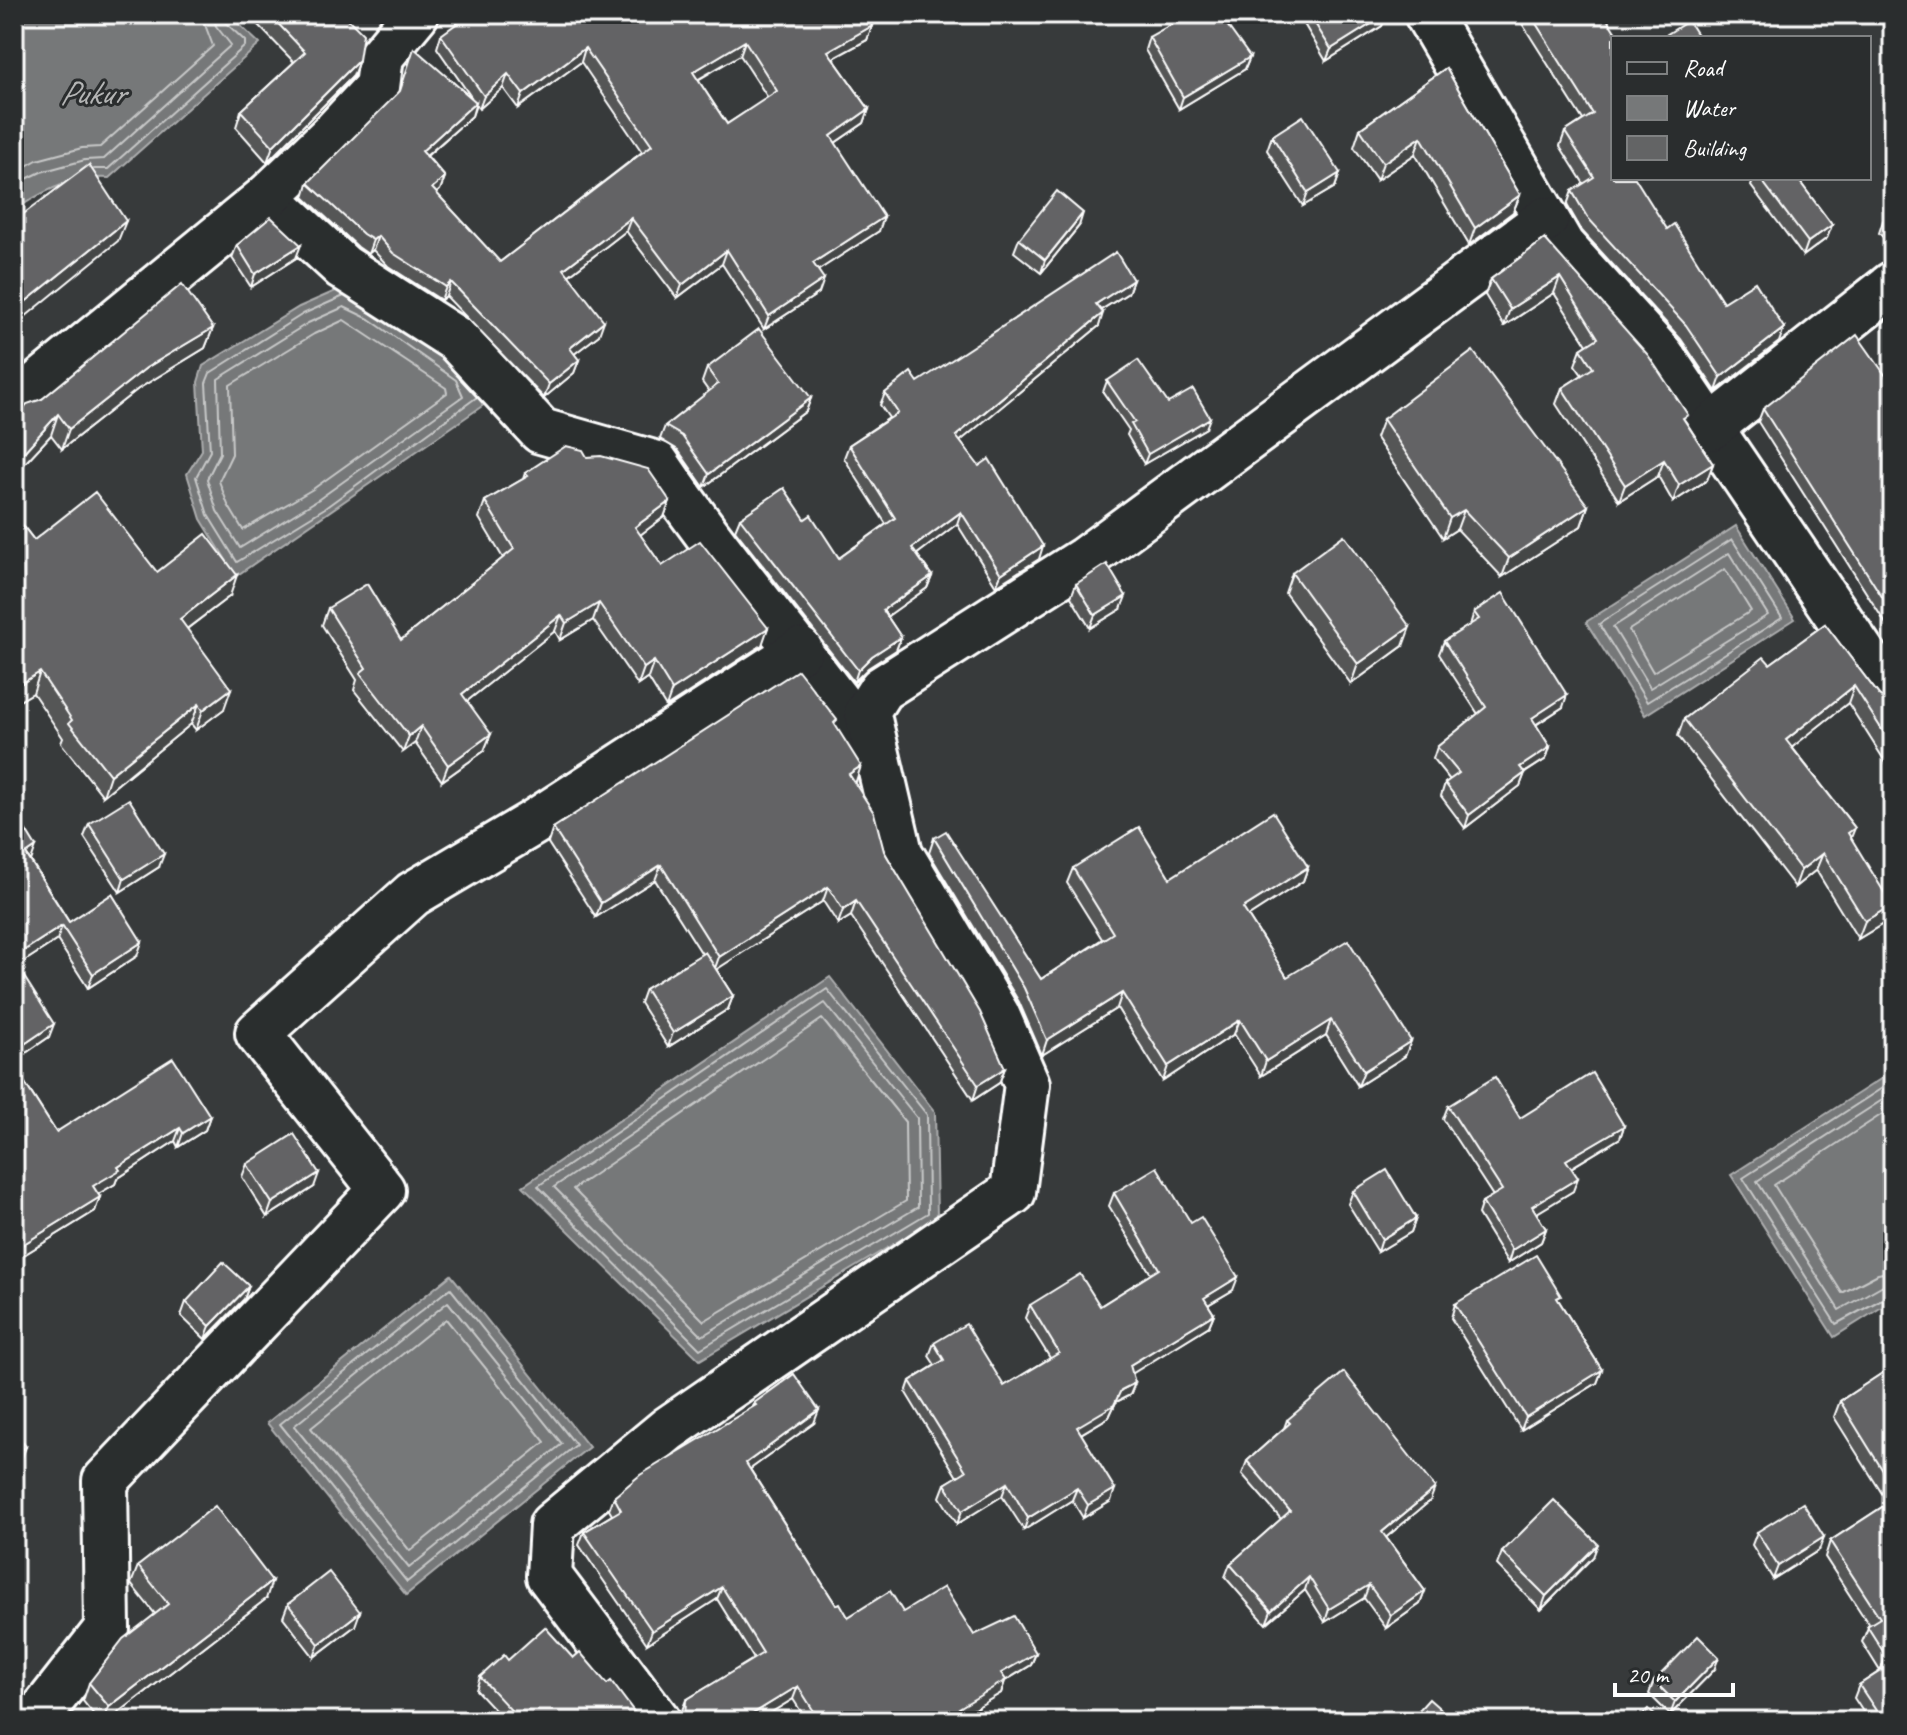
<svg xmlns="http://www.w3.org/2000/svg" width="1907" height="1735" font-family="Caveat,sans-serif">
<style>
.water{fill:#767879;stroke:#adaeaf;stroke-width:2}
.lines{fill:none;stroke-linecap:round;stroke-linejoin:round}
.shore{stroke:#c8c9c9;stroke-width:2}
.minor-casing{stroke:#fff;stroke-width:50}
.minor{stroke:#2a2d2e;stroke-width:44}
.wall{fill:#555657;stroke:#fff;stroke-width:2;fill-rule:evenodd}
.shaded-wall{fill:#454647;stroke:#fff;stroke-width:2}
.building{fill:#636465;stroke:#fff;stroke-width:2;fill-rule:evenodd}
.labels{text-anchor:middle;stroke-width:6;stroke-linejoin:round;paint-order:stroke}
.water-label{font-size:34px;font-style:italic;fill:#b4b5b5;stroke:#2a2d2e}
</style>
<rect width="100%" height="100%" fill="#373a3b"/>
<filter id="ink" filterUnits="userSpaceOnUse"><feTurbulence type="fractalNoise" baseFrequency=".0125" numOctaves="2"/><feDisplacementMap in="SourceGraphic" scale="16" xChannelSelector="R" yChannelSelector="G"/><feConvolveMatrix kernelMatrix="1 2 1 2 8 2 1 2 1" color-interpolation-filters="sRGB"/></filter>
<g filter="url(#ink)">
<!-- water -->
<g class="water">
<path d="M22,14H228L260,44L109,178C76,176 48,188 21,206L14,201V20Z"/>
<path d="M347,286L470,368L488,402L236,576L201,519L187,474L202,450L198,382L203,366L299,307Z"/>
<path d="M1736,526L1795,619L1645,715L1586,622Z"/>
<path d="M830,977L935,1112L937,1218L700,1360L523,1186Z"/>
<path d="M1893,1071V1300L1834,1337L1731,1175Z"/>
<path d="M451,1275L589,1447L406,1595L267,1423Z"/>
</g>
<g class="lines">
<!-- shore -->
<g class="shore">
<path d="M94,169H108L245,46V41L225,22L223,14"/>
<path d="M14,173L37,160L82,148L100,147L213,46L201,14"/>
<path d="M14,185L41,172L85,160L104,159L231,45L216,26L213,14"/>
<path d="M344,296L303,314L210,373L206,383L210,451L196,477L208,515L237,562L325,508L477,397"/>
<path d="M344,307L369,319L456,380L463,396L319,499L240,548L217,511L207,479L220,453L218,379L308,323Z"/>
<path d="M344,320L446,388L447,393L313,489L243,530L228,505L219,481L232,454L230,385L314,334Z"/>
<path d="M1732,539L1782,618L1647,702L1599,624Z"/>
<path d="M1729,553L1768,615L1650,688L1613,627Z"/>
<path d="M1725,569L1751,611L1653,672L1629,630Z"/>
<path d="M827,989L927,1115L928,1213L700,1349L538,1186Z"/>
<path d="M825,1003L917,1118L918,1207L702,1336L554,1187Z"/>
<path d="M822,1019L905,1122L906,1201L704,1321L573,1189Z"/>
<path d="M1893,1081L1743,1178L1836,1324L1893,1293"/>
<path d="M1893,1093L1757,1181L1839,1310L1883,1285L1893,1283"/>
<path d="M1893,1107L1774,1185L1842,1293L1878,1274L1893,1271"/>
<path d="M450,1288L576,1445L407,1582L280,1424Z"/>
<path d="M448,1302L562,1444L409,1568L294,1426Z"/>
<path d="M446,1319L545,1442L410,1551L311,1428Z"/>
</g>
<!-- minor casing -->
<g class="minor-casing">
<g id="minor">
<path d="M1427,14L1562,246L1662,356L1893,698"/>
<path d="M267,197L343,267L457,340L541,431L657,464C724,563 803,653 873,749"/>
<path d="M19,400L267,197L334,133L377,87L381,56L416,14"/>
<path d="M1710,428L1893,284"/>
<path d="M35,1721L107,1629L105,1481L382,1190L258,1033L413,894L533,823L800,650"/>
<path d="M658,1721L549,1576L552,1525L668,1429L1013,1192L1027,1084L997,1015L900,853L867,711L881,689L1085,559L1546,219"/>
</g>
</g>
<!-- minor -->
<use href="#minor" class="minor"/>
</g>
<!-- wall -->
<g class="wall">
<path d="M246,14H343L359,60L353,76L267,162L236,127L241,111L294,62L259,26Z"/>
<path d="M1307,14H1387L1382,26L1326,61L1304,24Z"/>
<path d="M1516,14H1604L1613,178L1667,229L1723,302L1779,342L1716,391L1681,339L1582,231L1567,205L1572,191L1584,184L1560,146L1565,132L1583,120Z"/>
<path d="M722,18L872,26L867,40L833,58L869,109L864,123L835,143L879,231L818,270L819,293L764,329L722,264L677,298L626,231L569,275L599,335L574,354L579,360L574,373L544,398L446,296L441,300L388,266L373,250L368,254L358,247L304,197L308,183L471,97L437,48L441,35ZM740,55L768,98L727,124L698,80ZM581,62L642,152L500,262L436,193L440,190L445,177L427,156L472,116L476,105L479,109L503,88L518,108Z"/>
<path d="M1149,37L1250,57L1245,69L1179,109L1145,50Z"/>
<path d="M1446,68L1520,195L1513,212L1469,245L1415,154L1377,180L1354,147L1360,129Z"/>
<path d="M1272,136L1340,173L1335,187L1303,206L1267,150Z"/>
<path d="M1754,178H1797L1832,225L1827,238L1803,256L1751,186Z"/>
<path d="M1893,211V248L1879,233L1883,221Z"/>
<path d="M1079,226L1041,273L1014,252L1019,239Z"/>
<path d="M1545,239L1686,422L1713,464L1707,480L1673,502L1658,476L1619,501L1556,404L1562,388L1582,375L1575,365L1581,349L1587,345L1554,293L1504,326L1485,295L1491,279Z"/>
<path d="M237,245L296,258L251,287L232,258Z"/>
<path d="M1133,280L1128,293L1101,310L1099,326L960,441L1039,559L996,586L957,524L917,554L932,576L927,588L887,616L901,637L896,650L868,668L854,682L735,530L740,518L805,519L839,558L886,524L844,458L849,445L889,418L880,405L885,393L918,382Z"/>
<path d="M213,328L205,348L138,389L62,449L51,435L14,475V419L42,399Z"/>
<path d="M707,368L811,398L806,411L704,487L678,450L660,439L665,426L709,392L702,382Z"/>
<path d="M1107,381L1168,403L1206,428L1144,464L1127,435L1129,430L1103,392Z"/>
<path d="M1893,386V635L1758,422L1763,409Z"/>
<path d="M1383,419L1588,506L1581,526L1502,577L1457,529L1443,538L1376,438Z"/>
<path d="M587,457L670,501L664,517L640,535L662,566L762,645L666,707L648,678L638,685L593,620L560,640L555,631L467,701L484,751L442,781L415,743L403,752L354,690L357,680L322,625L328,608L401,640L503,558L479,518L485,501L523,479L525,473Z"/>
<path d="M14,514L34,540L157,572L230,596L187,629L224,709L196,730L191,724L103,796L61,743L63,738L33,693L14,704Z"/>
<path d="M1292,573L1403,646L1351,684L1285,593Z"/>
<path d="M1076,584L1121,609L1090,628L1071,597Z"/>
<path d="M1474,612L1563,707L1536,725L1550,747L1546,759L1525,773L1520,786L1465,828L1441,796L1445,783L1450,780L1433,759L1437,747L1478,714L1439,654L1444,641L1470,625Z"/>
<path d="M1825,624L1879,695L1889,703L1893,704V774L1848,703L1792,747L1855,828L1851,838L1886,922L1858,939L1816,870L1795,887L1678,736L1684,719L1770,664Z"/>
<path d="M835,725L856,781L854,782L884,851L1005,1068L999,1083L973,1100L851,916L838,924L823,901L716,969L733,996L728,1009L668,1047L640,1003L645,989L702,954L655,880L596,917L548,843L553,828Z"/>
<path d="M14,811L31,861L69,922L137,956L88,988L57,940L17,966L49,1037L14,1061Z"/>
<path d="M89,824L159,867L120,892L84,837Z"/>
<path d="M934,838L1041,979L1102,939L1067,883L1073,868L1170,878L1308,867L1303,881L1248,916L1287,977L1411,1041L1405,1056L1358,1086L1326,1035L1261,1076L1234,1034L1163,1081L1117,1008L1042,1055L1019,1002L929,853Z"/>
<path d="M14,1066L56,1132L210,1116L205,1130L178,1147L175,1141L117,1179L115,1184L98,1194L100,1197L95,1211L14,1261Z"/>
<path d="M1448,1106L1520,1118L1624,1126L1620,1138L1571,1168L1573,1191L1536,1213L1546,1229L1541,1242L1508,1263L1478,1214L1482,1202L1493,1196L1443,1119Z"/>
<path d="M247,1164L314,1187L267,1217L242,1177Z"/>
<path d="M1353,1191L1416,1218L1411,1232L1378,1252L1348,1204Z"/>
<path d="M1114,1193L1191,1223L1233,1290L1208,1305L1214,1314L1209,1326L1132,1373L1135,1383L1130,1395L1116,1402L1109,1417L1081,1434L1111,1501L1083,1518L1072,1500L1024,1530L1002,1496L957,1524L940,1497L945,1484L957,1477L906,1393L910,1381L935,1365L929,1356L934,1343L1004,1386L1050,1358L1025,1318L1030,1305L1100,1306L1151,1274L1109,1206Z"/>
<path d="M249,1286L244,1299L205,1339L181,1316L186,1302Z"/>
<path d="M1559,1301L1602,1370L1597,1383L1521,1430L1451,1318L1455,1304Z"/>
<path d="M1893,1366V1664L1890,1665L1893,1721H1869L1854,1698L1859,1685L1880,1671L1862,1642L1869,1625L1825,1557L1830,1541L1888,1503L1834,1417L1840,1401Z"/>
<path d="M754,1403L814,1423L750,1469L836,1605L848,1617L903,1612L974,1635L1036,1653L1031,1665L1005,1681L1001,1693L963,1715L967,1721H807L793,1699L757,1721H681V1713L686,1700L754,1659L717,1599L647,1644L579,1545L584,1532L612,1515L609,1510L614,1497L753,1407Z"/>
<path d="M1287,1420L1430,1501L1386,1537L1425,1591L1420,1604L1386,1628L1364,1598L1325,1622L1305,1590L1266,1624L1225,1577L1230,1564L1281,1519L1242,1474L1247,1461L1284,1428Z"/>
<path d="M1757,1532L1819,1550L1773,1579L1752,1545Z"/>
<path d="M1502,1552L1593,1557L1541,1610L1497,1565Z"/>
<path d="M138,1566L266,1599L108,1721H99L83,1701L89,1683L155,1614L131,1584Z"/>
<path d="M288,1604L355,1626L314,1657L283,1617Z"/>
<path d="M573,1658L607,1684L641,1721H505L476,1690L480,1677L508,1660Z"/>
<path d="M1714,1670L1670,1715L1649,1694L1654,1681Z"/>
</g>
<!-- shaded-wall -->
<g class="shaded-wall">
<path d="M1387,14L1382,26L1326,61L1331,49Z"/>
<path d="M872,26L867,40L823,64L828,51Z"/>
<path d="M745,41L740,55L688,85L693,72Z"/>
<path d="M585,48L581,62L518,108L523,94Z"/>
<path d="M1250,57L1245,69L1179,109L1183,97Z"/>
<path d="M359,60L353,76L267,162L273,146Z"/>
<path d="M508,74L503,88L479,109L484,96Z"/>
<path d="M476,102L472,116L417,164L422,151Z"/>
<path d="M869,109L864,123L826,149L831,136Z"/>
<path d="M1421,137L1415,154L1377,180L1383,163Z"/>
<path d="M1340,173L1335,187L1303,206L1308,193Z"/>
<path d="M445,177L440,190L427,202L432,188Z"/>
<path d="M1520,195L1513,212L1469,245L1475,228Z"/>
<path d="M1083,213L1079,226L1041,273L1045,260Z"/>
<path d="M884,217L879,231L808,277L813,263Z"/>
<path d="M631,218L626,231L559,283L564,269Z"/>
<path d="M126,221L118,241L14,326V311Z"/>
<path d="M1832,225L1827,238L1803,256L1808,242Z"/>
<path d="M378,236L373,250L368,254L373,240Z"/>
<path d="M301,245L296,258L251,287L255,274Z"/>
<path d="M727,250L722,264L677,298L682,285Z"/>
<path d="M1560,277L1554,293L1504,326L1510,309Z"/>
<path d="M824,279L819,293L764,329L769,316Z"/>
<path d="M1133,280L1128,293L1091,316L1096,304Z"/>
<path d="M451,282L446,296L441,300L446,287Z"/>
<path d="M1103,313L1099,326L952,448L956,436Z"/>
<path d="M604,321L599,335L565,361L570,348Z"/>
<path d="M213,328L205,348L138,389L62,449L69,429L146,368Z"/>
<path d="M1784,328L1779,342L1716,391L1721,377Z"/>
<path d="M579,360L574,373L544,398L549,384Z"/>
<path d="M811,398L806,411L704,487L709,474Z"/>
<path d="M58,414L51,435L14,475V463Z"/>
<path d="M1210,418L1206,428L1144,464L1148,454Z"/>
<path d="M1664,460L1658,476L1619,501L1625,485Z"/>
<path d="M1713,464L1707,480L1673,502L1679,485Z"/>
<path d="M670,501L664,517L628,544L635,527Z"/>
<path d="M1588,506L1581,526L1502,577L1509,558Z"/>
<path d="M1464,510L1457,529L1443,538L1450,518Z"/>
<path d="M961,512L957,524L908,561L912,548Z"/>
<path d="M1043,546L1039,559L996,586L1001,574Z"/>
<path d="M237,575L230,596L172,640L180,619Z"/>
<path d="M932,576L927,588L878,623L883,610Z"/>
<path d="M1126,596L1121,609L1090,628L1095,615Z"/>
<path d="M599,603L593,620L560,640L566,623Z"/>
<path d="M561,615L555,631L456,710L462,694Z"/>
<path d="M1410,627L1403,646L1351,684L1358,664Z"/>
<path d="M768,628L762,645L666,707L672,690Z"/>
<path d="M901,637L896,650L868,668L854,682L858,670L872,656Z"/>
<path d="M654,661L648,678L638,685L644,668Z"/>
<path d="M40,672L33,693L14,704V688Z"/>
<path d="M1854,686L1848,703L1780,757L1786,740Z"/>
<path d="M231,689L224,709L196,730L203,710Z"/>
<path d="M1567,695L1563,707L1527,730L1532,718Z"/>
<path d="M199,704L191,724L103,796L110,775Z"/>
<path d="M421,726L415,743L403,752L409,736Z"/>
<path d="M491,734L484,751L442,781L448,765Z"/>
<path d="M1550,747L1546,759L1515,779L1520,767Z"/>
<path d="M861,766L856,781L843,789L849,774Z"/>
<path d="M1525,773L1520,786L1465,828L1469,815Z"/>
<path d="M36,847L31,861L26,854Z"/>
<path d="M1823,853L1816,870L1795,887L1801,870Z"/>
<path d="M164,854L159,867L120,892L124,879Z"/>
<path d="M661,865L655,880L596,917L601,903Z"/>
<path d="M1308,867L1303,881L1238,923L1243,908Z"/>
<path d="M828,887L823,901L714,971L719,957Z"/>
<path d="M856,901L851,916L838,924L843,910Z"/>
<path d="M1892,905L1886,922L1858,939L1865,921Z"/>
<path d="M62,926L57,940L14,968V957Z"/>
<path d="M142,942L137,956L88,988L93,974Z"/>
<path d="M1122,993L1117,1008L1042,1055L1047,1040Z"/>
<path d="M733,996L728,1009L668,1047L673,1033Z"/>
<path d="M1240,1020L1234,1034L1163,1081L1168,1066Z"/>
<path d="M1331,1020L1326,1035L1261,1076L1266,1061Z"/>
<path d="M54,1024L49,1037L14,1061V1051Z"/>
<path d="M1411,1041L1405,1056L1358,1086L1364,1071Z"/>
<path d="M1005,1068L999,1083L973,1100L978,1085Z"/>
<path d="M210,1116L205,1130L178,1147L183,1133Z"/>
<path d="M1624,1126L1620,1138L1562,1173L1566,1160Z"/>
<path d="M180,1128L175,1141L117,1179L115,1184L88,1200L93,1186L118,1167Z"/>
<path d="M319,1173L314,1187L267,1217L272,1203Z"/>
<path d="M1578,1178L1573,1191L1527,1219L1532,1206Z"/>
<path d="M100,1197L95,1211L14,1261V1250Z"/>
<path d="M1416,1218L1411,1232L1378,1252L1382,1239Z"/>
<path d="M1546,1229L1541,1242L1508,1263L1512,1250Z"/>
<path d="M1238,1277L1233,1290L1199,1310L1204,1298Z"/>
<path d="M249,1286L244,1299L205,1339L210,1326Z"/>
<path d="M1214,1314L1209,1326L1125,1378L1130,1365Z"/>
<path d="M1602,1370L1597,1383L1521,1430L1526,1417Z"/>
<path d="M1135,1383L1130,1395L1116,1402L1109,1417L1072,1439L1077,1427L1121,1390Z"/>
<path d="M819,1410L814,1423L742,1475L746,1463Z"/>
<path d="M26,1447L21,1460L14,1464V1454Z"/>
<path d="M1007,1483L1002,1496L957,1524L962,1511Z"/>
<path d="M1077,1488L1072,1500L1024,1530L1028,1518Z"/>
<path d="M1435,1488L1430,1501L1377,1545L1382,1532Z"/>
<path d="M1115,1489L1111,1501L1083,1518L1088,1505Z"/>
<path d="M1824,1537L1819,1550L1773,1579L1778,1566Z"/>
<path d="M1598,1544L1593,1557L1541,1610L1546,1596Z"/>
<path d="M1309,1577L1305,1590L1266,1624L1271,1611Z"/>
<path d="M272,1581L266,1599L108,1721H104L109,1707Z"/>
<path d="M1369,1585L1364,1598L1325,1622L1329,1609Z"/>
<path d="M722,1587L717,1599L647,1644L652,1631Z"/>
<path d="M1425,1591L1420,1604L1386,1628L1391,1615Z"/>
<path d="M360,1612L355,1626L314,1657L319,1644Z"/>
<path d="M1893,1652V1664L1880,1672L1886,1656Z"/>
<path d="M1036,1653L1031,1665L1005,1681L1001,1693L954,1721L959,1708L1001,1673Z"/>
<path d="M1719,1657L1714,1670L1670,1715L1675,1702Z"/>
<path d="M798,1686L793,1699L757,1721H741Z"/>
</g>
<!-- building -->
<g class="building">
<path d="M269,14H343L363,34L359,60L273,146L241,111L305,52Z"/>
<path d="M470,14H719L722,18L728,14H865L872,26L828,51L869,109L831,136L884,217L813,263L824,279L769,316L727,250L682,285L631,218L564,269L604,321L570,348L579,360L549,384L451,282L446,287L393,253L378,236L373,240L363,234L308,183L400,91L414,48L476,102L422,151L445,177L432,188L500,262L652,145L585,48L523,94L508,74L484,96L441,35ZM745,41L777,91L727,124L693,72Z"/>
<path d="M1190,14H1219L1250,57L1183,97L1149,37Z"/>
<path d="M1309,14H1387L1331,49Z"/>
<path d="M1530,14H1604L1619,38H1613V178H1635L1667,229L1674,224L1723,302L1755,282L1784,328L1721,377L1686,325L1587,217L1572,191L1594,177L1565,132L1593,114Z"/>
<path d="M1688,21L1699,38H1661Z"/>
<path d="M1446,68L1520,195L1475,228L1421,137L1383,163L1360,129Z"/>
<path d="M1303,116L1340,173L1308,193L1272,136Z"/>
<path d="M89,165L126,221L14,311V221Z"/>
<path d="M1760,178H1797L1832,225L1808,242Z"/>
<path d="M1057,191L1083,213L1045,260L1019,239Z"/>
<path d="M1893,211V231L1883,221Z"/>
<path d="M271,217L301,245L255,274L237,245Z"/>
<path d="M1545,239L1648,355L1688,415L1683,418L1713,464L1679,485L1664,460L1625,485L1562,388L1593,368L1581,349L1598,338L1560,277L1510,309L1491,279Z"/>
<path d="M1116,252L1133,280L1096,304L1103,313L956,436L979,466L989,459L1043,546L1001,574L961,512L912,548L932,576L883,610L901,637L872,656L858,670L740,518L784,488L805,519L811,515L839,558L895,518L849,445L898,413L885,393L911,372L918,382Z"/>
<path d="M182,284L213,328L146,368L69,429L58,414L14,463V419L27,404L42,399Z"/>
<path d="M759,329L811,398L709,474L682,436L665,426L718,384L707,368Z"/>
<path d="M1857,335L1893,386V614L1763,409Z"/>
<path d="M1473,351L1588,506L1509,558L1464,510L1450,518L1383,419Z"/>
<path d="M1138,360L1168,403L1193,389L1210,418L1148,454L1131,424L1135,422L1107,381Z"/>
<path d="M566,446L583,450L587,457L601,456L648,469L670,501L635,527L662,566L700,541L768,628L672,690L654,661L644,668L599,603L566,623L561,615L462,694L491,734L448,765L421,726L409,736L360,673L366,668L328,608L367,584L401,640L514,549L485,501L528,476L525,473Z"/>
<path d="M95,492L157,572L206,534L237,575L180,619L231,689L203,710L199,704L110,775L69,723L72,720L40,672L14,688V638L16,637L14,634V514L34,540Z"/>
<path d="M1344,535L1410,627L1358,664L1292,573Z"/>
<path d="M1107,564L1126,596L1095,615L1076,584Z"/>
<path d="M1503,593L1567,695L1532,718L1550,747L1520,767L1525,773L1469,815L1445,783L1459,773L1437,747L1486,707L1444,641L1479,619L1474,612Z"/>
<path d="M1825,624L1879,695L1889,703L1893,704V747L1854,686L1786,740L1855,828L1848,833L1892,905L1865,921L1823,853L1801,870L1684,719L1764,657L1770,664Z"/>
<path d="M798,670L837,720L834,723L861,766L849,774L874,813L884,851L980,1012L1005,1068L978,1085L856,901L843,910L828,887L719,957L661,865L601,903L553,828Z"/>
<path d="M129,799L164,854L124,879L89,824Z"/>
<path d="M14,811L36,847L26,854L69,922L112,894L142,942L93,974L62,926L14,957Z"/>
<path d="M1273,812L1308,867L1243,908L1287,977L1348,940L1411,1041L1364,1071L1331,1020L1266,1061L1240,1020L1168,1066L1122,993L1047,1040L1024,988L934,838L946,831L1041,979L1113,933L1073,868L1139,827L1170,878Z"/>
<path d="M705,952L733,996L673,1033L645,989Z"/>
<path d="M14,961L54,1024L14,1051Z"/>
<path d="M173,1058L210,1116L183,1133L180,1128L118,1167L120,1170L93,1186L100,1197L14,1250V1066L56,1132Z"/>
<path d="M1592,1073L1624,1126L1566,1160L1578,1178L1532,1206L1546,1229L1512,1250L1482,1202L1502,1190L1448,1106L1495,1077L1520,1118Z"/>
<path d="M294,1134L319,1173L272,1203L247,1164Z"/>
<path d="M1157,1167L1191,1223L1201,1217L1238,1277L1204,1298L1214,1314L1130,1365L1135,1383L1121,1390L1114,1405L1077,1427L1115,1489L1088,1505L1077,1488L1028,1518L1007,1483L962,1511L945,1484L966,1471L910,1381L944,1360L934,1343L966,1324L1004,1386L1059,1353L1030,1305L1080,1274L1100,1306L1159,1269L1114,1193Z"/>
<path d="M1387,1170L1416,1218L1382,1239L1353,1191Z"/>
<path d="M1536,1255L1561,1296L1557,1298L1602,1370L1526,1417L1455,1304Z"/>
<path d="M223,1262L249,1286L210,1326L186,1302Z"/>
<path d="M1893,1366V1487L1840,1401Z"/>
<path d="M1344,1372L1435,1488L1382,1532L1425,1591L1391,1615L1369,1585L1329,1609L1309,1577L1271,1611L1230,1564L1290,1511L1247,1461L1290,1423L1287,1420Z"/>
<path d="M794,1374L819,1410L746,1463L836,1605L840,1603L848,1617L890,1591L903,1612L944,1587L974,1635L1014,1616L1036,1653L1001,1673L1006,1680L959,1708L967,1721H820L798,1686L741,1721H683L685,1719L686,1700L763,1653L722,1587L652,1631L584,1532L621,1510L614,1497L640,1475L756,1405L754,1403Z"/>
<path d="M14,1428L26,1447L14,1454Z"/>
<path d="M1554,1500L1598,1544L1546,1596L1502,1552Z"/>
<path d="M1893,1500V1652L1886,1656L1867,1626L1880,1618L1830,1541Z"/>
<path d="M1803,1503L1824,1537L1778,1566L1757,1532Z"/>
<path d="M215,1506L272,1581L109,1707L89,1683L123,1639L168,1604L138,1566Z"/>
<path d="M329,1572L360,1612L319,1644L288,1604Z"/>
<path d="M545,1627L573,1658L580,1652L607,1684L611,1681L641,1721H521L480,1677L504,1655L508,1660Z"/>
<path d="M1698,1636L1719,1657L1675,1702L1654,1681Z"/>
<path d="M1890,1665L1893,1670V1721H1883L1859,1685Z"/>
<path d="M1429,1699L1454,1721H1409Z"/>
<path d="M1648,1709L1661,1721H1636Z"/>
<path d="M1539,1715L1546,1721H1533Z"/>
</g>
</g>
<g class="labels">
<!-- water labels -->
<g class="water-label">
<text x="92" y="104">Pukur</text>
</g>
</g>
<!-- margin -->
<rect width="1907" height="1735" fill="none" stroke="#2a2d2e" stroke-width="48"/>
<rect x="24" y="24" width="1859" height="1687" fill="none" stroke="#fff" stroke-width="3" filter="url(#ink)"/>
<!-- legend -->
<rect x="1611" y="36" width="260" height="144" fill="#2a2d2e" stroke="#7f8182" stroke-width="2"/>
<rect x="1627" y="62" width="40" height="12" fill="#2a2d2e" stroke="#7f8182" stroke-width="2"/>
<text x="1683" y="76" font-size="24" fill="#ffffff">Road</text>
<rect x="1627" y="96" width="40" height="24" fill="#767879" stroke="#7f8182" stroke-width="2"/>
<text x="1683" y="116" font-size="24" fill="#ffffff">Water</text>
<rect x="1627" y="136" width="40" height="24" fill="#636465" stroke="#7f8182" stroke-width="2"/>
<text x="1683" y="156" font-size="24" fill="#ffffff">Building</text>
<!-- scale -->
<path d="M1615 1683v12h118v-12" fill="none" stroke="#ffffff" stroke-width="4"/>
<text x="1627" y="1683" font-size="24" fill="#ffffff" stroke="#2a2d2e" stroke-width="6" paint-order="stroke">20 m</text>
</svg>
